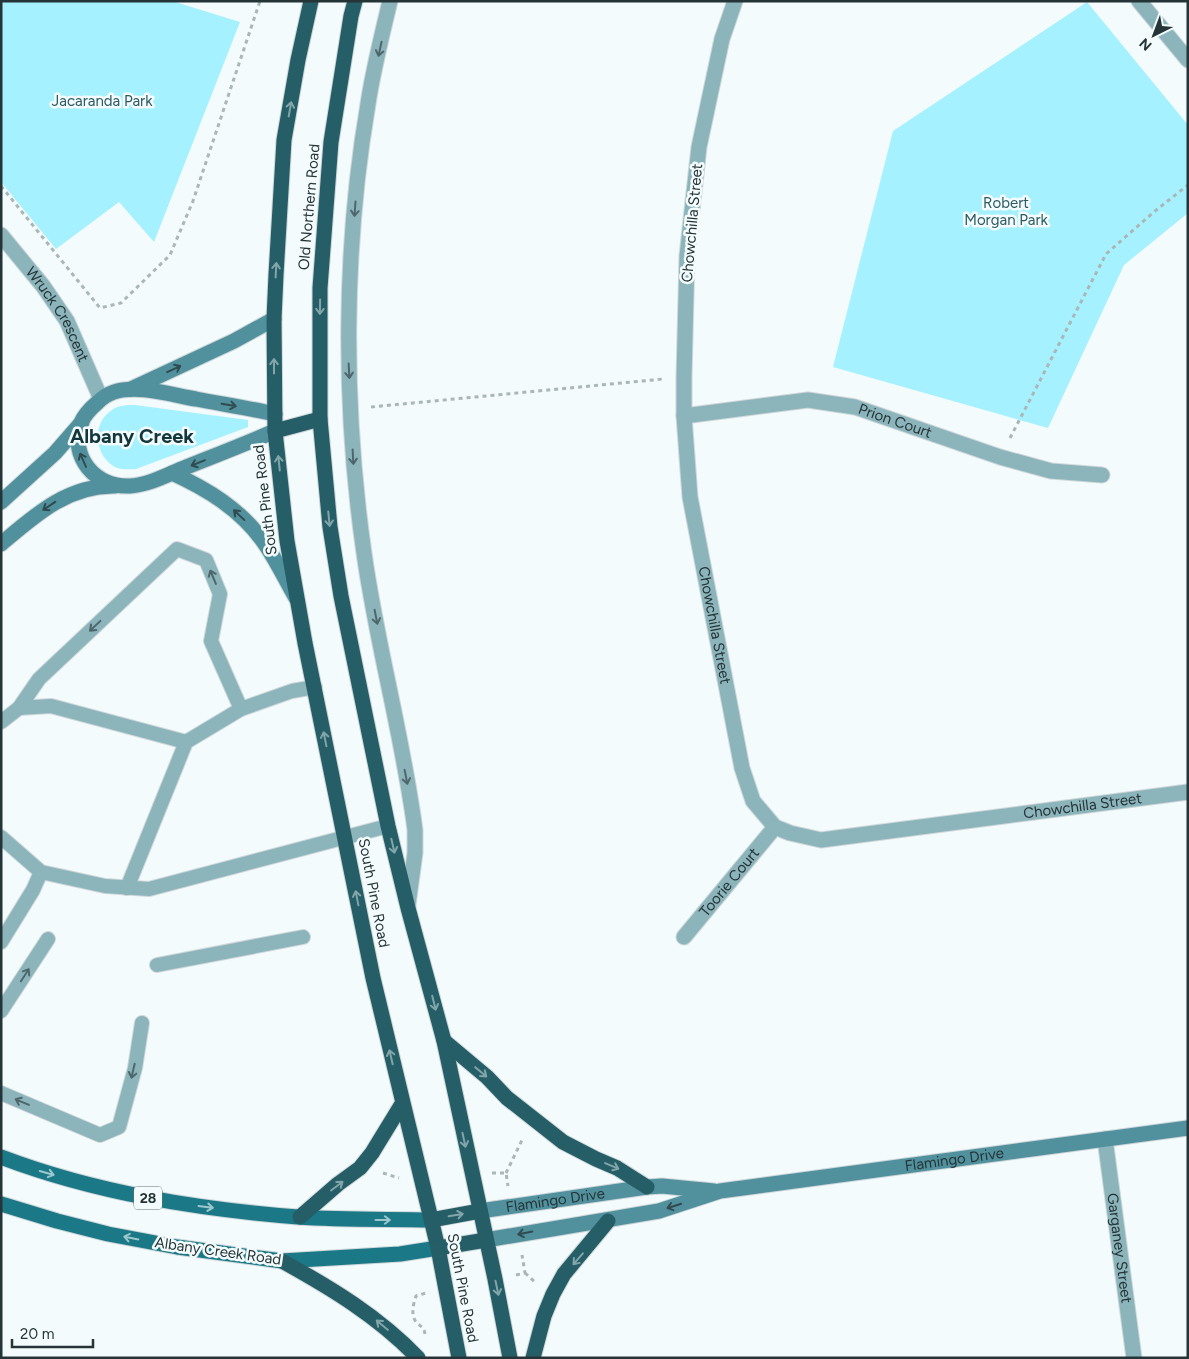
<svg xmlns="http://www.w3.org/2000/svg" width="1189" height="1359" font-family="Figtree,sans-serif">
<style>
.green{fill:#a6f1ff}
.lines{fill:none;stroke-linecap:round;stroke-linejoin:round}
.lane-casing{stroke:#ced7d9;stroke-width:16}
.street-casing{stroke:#ced7d9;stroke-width:17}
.secondary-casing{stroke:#ced7d9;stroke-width:17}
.primary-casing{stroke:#ced7d9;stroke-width:17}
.highway-casing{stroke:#ced7d9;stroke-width:17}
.path{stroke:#abb6b7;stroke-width:3;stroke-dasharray:4 4;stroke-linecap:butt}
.lane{stroke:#8bb4bb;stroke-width:14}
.street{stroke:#8bb4bb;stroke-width:15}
.secondary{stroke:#51919d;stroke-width:15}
.primary{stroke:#1a7887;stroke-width:15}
.highway{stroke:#265e67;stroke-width:15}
.oneway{stroke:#4e676c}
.oneway2{stroke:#82a5aa}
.oneway3{stroke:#304b50}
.oneway4{stroke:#9cc7cd}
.labels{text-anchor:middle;stroke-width:5;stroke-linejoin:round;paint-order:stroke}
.shield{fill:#f3fbfc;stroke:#637072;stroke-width:1}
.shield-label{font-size:14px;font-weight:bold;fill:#253437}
.park-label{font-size:15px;fill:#2d5a63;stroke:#f3fbfc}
.street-label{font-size:15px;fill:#253437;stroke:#f3fbfc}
.district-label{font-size:20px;font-weight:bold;fill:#12363c;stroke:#f3fbfc}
</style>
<rect width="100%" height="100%" fill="#f3fbfc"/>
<!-- green -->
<g class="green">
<path d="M1,1H172L240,22L154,242L119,202L56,249L1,182Z"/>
<path d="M1087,2L1188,125V213L1124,265L1048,428L833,367L893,131Z"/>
<path d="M135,405L248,420V427L136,469C130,469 123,470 117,468C94,457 91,423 112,410C119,405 127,405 135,405Z"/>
</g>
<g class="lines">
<!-- lane casing -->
<g class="lane-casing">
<g id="lane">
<path d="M19,708L51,706L186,742"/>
<path d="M1,722L19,708L39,679L177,549L206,560L220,594L211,641L241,709"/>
<path d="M1,837L41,872L105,886L149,889L388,826"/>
<path d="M127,888L186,742L241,709L292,691L315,687"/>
<path d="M1,942L33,890L41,872"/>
<path d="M157,965L303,937"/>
<path d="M1,1011L48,939"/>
<path d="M1,1093L100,1135L119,1127L135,1068L142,1023"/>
</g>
</g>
<!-- street casing -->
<g class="street-casing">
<g id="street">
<path d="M390,1C382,35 373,70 368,104C343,250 343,407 364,553C377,646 403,737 415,830V853L408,905"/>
<path id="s1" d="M735,1L722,39L699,147L687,256L684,377V416L690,497L742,768L753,801L775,827L790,833L821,840L1188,792"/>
<path d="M1139,1L1188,60"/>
<path id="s2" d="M1,235L43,286L67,321L101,399"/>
<path id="s3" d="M684,416L808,400L855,407L1000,457L1051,471L1102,475"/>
<path id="s4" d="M684,937L775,827"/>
<path id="s5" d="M1105,1139L1134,1358"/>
</g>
</g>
<!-- secondary casing -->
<g class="secondary-casing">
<g id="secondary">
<path d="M131,389L234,341L274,319"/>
<path d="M275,414C248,408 222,404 196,399C172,395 137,384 114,392C108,394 102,398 98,402C91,408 84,415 81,423C69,456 95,488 130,486C148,485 167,475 184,468C214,456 245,444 275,431"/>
<path d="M172,473C207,489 240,509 263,541C276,559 285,579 296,598"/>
<path d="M1,502L55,453L82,422"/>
<path d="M1,544C35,515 68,485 115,486"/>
<path id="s6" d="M480,1211L647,1187L662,1186L714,1191"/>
<path id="s7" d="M486,1240L659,1211L720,1191L1188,1128"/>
</g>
</g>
<!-- primary casing -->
<g class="primary-casing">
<g id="primary">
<path d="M1,1157C96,1193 197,1209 298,1217C342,1220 387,1219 431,1220"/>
<path d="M1,1204L57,1221L108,1234L177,1247L282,1261L400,1254L438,1248"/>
</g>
</g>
<!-- highway casing -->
<g class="highway-casing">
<g id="highway">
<path d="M311,1L298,60L284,140L276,275L274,319L275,431L287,541L305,643L373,978L438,1248L459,1358"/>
<path d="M355,1L351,16L331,142L320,288V419L330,527L341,596L388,826L408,908L444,1041L495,1279L510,1358"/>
<path d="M275,431L320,419"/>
<path d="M444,1041L487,1077L507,1098L563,1142L596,1159L617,1168L647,1187"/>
<path d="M300,1217L338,1184L360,1168L372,1153L402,1104"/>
<path d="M431,1220L480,1211"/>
<path d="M438,1248L486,1240"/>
<path d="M282,1261C331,1288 379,1317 418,1358"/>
<path d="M533,1358L544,1316L553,1294L564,1274L608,1221"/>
</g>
</g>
<!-- path -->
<g class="path">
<path d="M1,186L100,308L121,303L170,255L193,201L260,1"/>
<path d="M371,407L663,379"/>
<path d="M1010,438L1106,254L1155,211L1188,185"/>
<path d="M383,1173L399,1178"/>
<path d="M492,1173H506L508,1186"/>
<path d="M506,1173L523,1138"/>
<path d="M525,1273L535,1282"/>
<path d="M516,1275L525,1273L522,1255"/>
<path d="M425,1334C424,1328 423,1328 418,1324C410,1317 413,1305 416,1296L426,1293"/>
</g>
<!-- lane -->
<use href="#lane" class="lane"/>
<!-- street -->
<use href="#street" class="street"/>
<!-- secondary -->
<use href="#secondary" class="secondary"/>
<!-- primary -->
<use href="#primary" class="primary"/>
<!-- highway -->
<use href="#highway" class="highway"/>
</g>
<!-- one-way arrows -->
<defs><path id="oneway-shaft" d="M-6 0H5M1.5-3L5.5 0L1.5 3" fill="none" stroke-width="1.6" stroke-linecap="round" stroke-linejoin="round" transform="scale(1.25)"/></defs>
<g class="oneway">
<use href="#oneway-shaft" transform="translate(380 49) rotate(102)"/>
<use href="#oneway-shaft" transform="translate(355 209) rotate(94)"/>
<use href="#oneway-shaft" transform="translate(349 371) rotate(87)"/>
<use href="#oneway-shaft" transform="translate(353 457) rotate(87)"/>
<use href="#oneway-shaft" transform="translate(213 577) rotate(-113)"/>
<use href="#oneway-shaft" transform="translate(376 617) rotate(79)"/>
<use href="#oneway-shaft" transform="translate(95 626) rotate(137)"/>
<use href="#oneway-shaft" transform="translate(406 777) rotate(79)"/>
<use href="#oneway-shaft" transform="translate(25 975) rotate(-57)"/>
<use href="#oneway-shaft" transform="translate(133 1071) rotate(103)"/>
<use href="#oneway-shaft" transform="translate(22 1102) rotate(-157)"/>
</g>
<g class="oneway2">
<use href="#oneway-shaft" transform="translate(290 109) rotate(-80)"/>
<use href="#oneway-shaft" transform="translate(276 270) rotate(-87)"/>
<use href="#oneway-shaft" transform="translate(320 307) rotate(91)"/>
<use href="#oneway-shaft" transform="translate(274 366) rotate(-90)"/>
<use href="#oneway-shaft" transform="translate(279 463) rotate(-96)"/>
<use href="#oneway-shaft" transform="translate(329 519) rotate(84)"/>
<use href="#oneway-shaft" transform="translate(325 739) rotate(-101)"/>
<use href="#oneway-shaft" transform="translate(393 846) rotate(77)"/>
<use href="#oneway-shaft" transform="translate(357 898) rotate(-101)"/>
<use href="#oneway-shaft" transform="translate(434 1003) rotate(76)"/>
<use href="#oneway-shaft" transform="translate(391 1057) rotate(-103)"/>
<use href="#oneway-shaft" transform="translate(481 1072) rotate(40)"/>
<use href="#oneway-shaft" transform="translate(464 1140) rotate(78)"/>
<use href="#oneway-shaft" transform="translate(612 1166) rotate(23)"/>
<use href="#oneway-shaft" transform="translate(337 1186) rotate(-37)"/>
<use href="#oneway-shaft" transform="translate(456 1215) rotate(-10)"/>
<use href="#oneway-shaft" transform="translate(578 1259) rotate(131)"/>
<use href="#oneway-shaft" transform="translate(497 1288) rotate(78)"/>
<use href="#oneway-shaft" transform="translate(382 1325) rotate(-140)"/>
</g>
<g class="oneway3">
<use href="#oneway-shaft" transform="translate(174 369) rotate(-25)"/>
<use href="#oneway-shaft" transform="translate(229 405) rotate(10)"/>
<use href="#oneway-shaft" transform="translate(83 460) rotate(-114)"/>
<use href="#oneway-shaft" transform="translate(198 463) rotate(158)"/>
<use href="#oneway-shaft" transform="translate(49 506) rotate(146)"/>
<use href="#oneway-shaft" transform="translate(239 515) rotate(-137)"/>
<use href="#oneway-shaft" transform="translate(674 1206) rotate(162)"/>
<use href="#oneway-shaft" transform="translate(525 1233) rotate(169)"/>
</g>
<g class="oneway4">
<use href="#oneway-shaft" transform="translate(47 1173) rotate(16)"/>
<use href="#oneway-shaft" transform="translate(206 1207) rotate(7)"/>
<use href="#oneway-shaft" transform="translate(383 1220)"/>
<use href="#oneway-shaft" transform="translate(131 1238) rotate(-169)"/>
</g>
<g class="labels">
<!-- shield labels -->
<rect class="shield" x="134" y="1186.5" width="28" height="23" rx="4"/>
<g class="shield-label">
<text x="148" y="1203">28</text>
</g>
<!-- park labels -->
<g class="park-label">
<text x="102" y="106">Jacaranda Park</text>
<text x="1006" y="208">Robert<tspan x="1006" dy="17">Morgan Park</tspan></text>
</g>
<!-- street labels -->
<g class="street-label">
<text transform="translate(309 207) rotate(-85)" y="5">Old Northern Road</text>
<text transform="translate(692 223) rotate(-85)" y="5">Chowchilla Street</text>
<text dy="5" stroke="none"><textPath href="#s2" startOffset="98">Wruck Crescent</textPath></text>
<text dy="5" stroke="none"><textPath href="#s3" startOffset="215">Prion Court</textPath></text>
<text transform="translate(265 500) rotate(-97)" y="5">South Pine Road</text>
<text dy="5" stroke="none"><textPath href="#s1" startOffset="632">Chowchilla Street</textPath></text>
<text dy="5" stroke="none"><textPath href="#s1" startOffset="1158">Chowchilla Street</textPath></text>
<text dy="5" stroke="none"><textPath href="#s4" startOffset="71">Toorie Court</textPath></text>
<text transform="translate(374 893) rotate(79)" y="5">South Pine Road</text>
<text dy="5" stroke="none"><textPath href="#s7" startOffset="476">Flamingo Drive</textPath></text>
<text dy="5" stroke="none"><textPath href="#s6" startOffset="76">Flamingo Drive</textPath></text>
<text dy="5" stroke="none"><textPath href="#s5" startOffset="110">Garganey Street</textPath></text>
<text transform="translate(218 1251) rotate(8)" y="5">Albany Creek Road</text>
<text transform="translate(463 1288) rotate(79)" y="5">South Pine Road</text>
</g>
<!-- district labels -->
<g class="district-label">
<text x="132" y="443">Albany Creek</text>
</g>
</g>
<!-- border -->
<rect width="1189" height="1359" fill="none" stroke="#253437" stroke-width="5"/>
<!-- north arrow -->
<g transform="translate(1154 35) rotate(222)" stroke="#f3fbfc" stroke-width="4" paint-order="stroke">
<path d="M0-4L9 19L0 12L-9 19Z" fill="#253437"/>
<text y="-8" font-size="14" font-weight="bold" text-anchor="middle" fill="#253437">N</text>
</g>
<!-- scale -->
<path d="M12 1339v8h81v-8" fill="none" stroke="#253437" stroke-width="2.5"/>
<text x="20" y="1339" font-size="15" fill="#253437" stroke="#f3fbfc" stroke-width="4" paint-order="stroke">20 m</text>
</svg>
